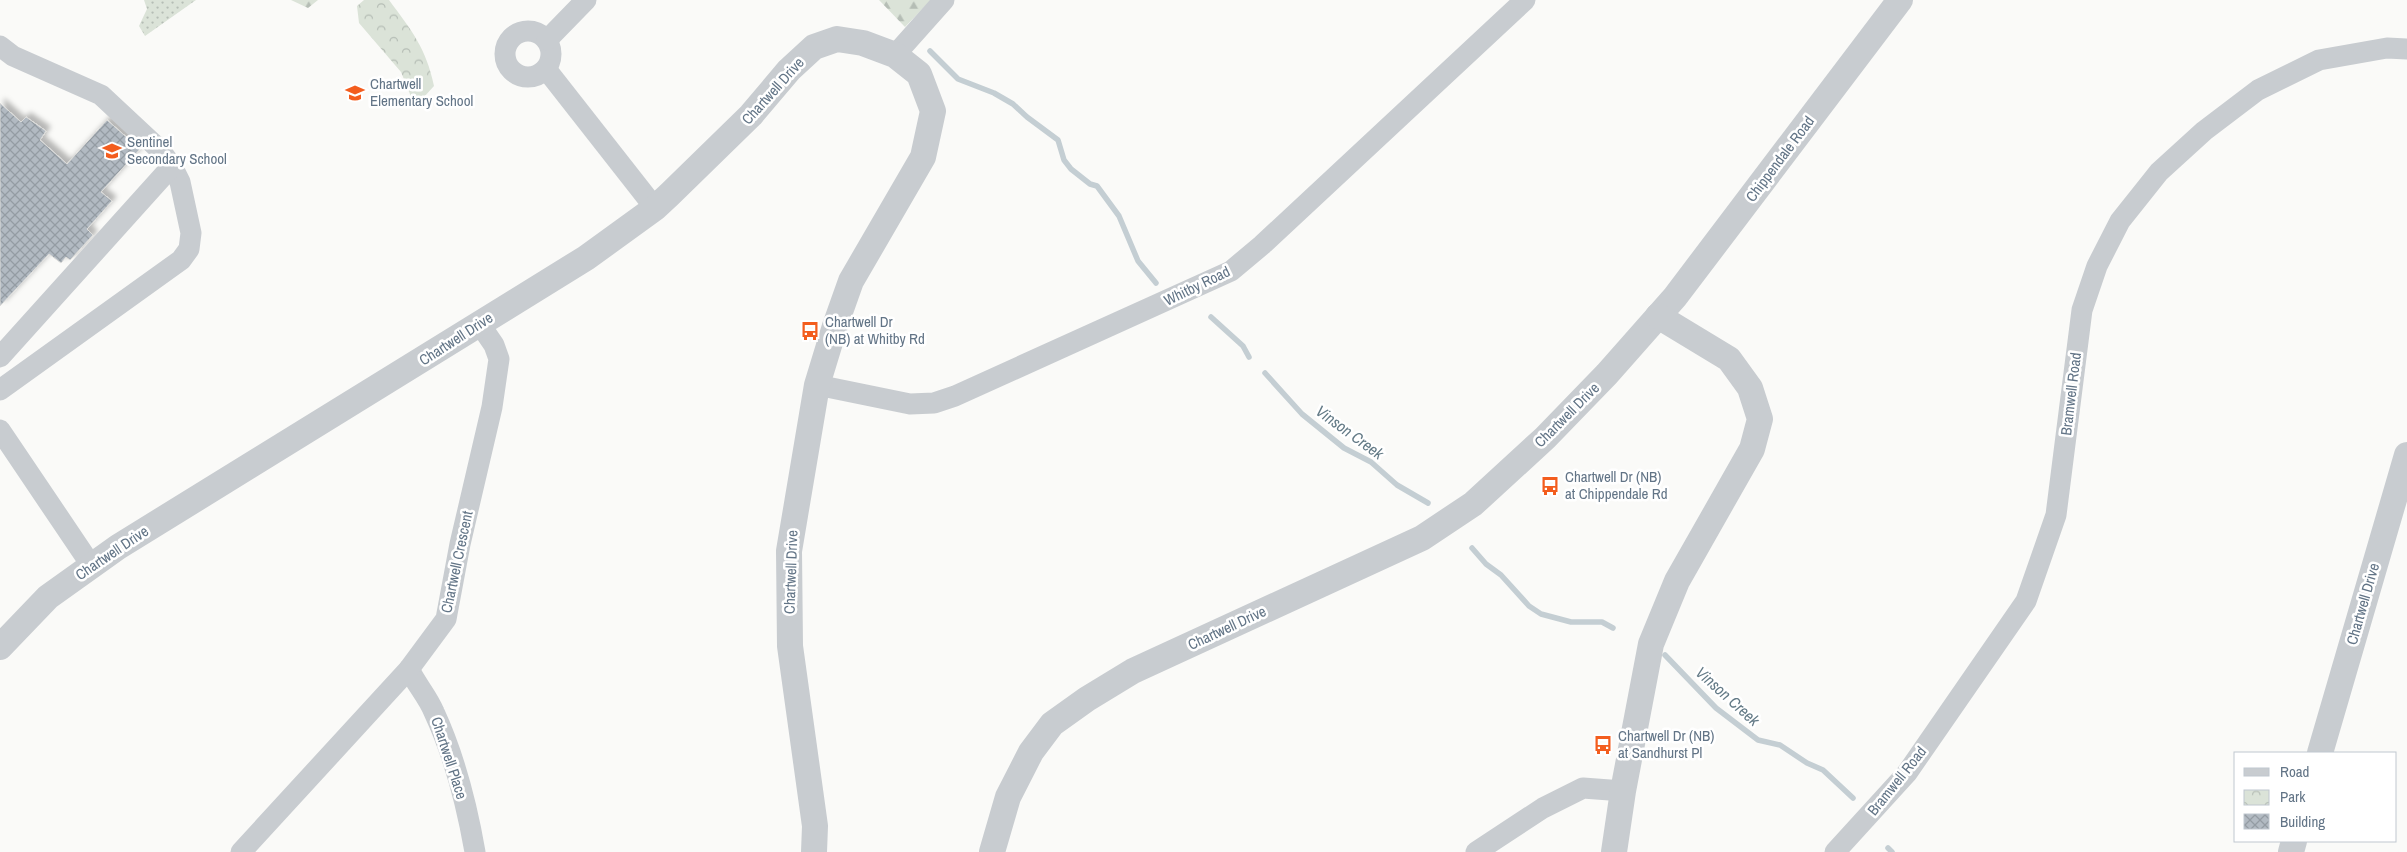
<svg xmlns="http://www.w3.org/2000/svg" width="2407" height="852" font-family="'Archivo Narrow',sans-serif">
<style>
.grass{fill:url(#grass-dots)}
.forest{fill:url(#forest-firs)}
.park{fill:url(#park-crowns)}
.lines{fill:none;stroke-linecap:round;stroke-linejoin:round}
.stream{stroke:#c4ced3;stroke-width:5.5}
.building{fill:url(#building-cross-hatch);stroke:#dcdcda;filter:url(#shadow)}
.minor{stroke:#c8ccd0;stroke-width:21}
.tertiary{stroke:#c8ccd0;stroke-width:26}
.labels{text-anchor:middle;stroke-width:5;stroke-linejoin:round;paint-order:stroke}
.poi-label{font-size:15px;fill:#627486;stroke:#fff;text-anchor:start}
.street-label{font-size:15px;fill:#627486;stroke:#fff}
.water-label{font-size:16px;font-style:italic;fill:#637a86;stroke:#fff}
</style>
<defs>
<pattern id="grass-dots" width="8" height="8" patternUnits="userSpaceOnUse" patternTransform="scale(1.25)"><rect width="8" height="8" fill="#dbe3d8"/><path d="M2 2h.1M6 6h.1" fill="none" stroke="#b5bdb5" stroke-width="1.8" stroke-linecap="round"/></pattern>
<pattern id="forest-firs" width="22" height="20" patternUnits="userSpaceOnUse" patternTransform="scale(1.25)"><rect width="22" height="20" fill="#dbe3d8"/><path d="M5 1l3.5 6h-7zM16 11l3.5 6h-7z" fill="#b5bdb5"/></pattern>
<pattern id="park-crowns" width="20" height="18" patternUnits="userSpaceOnUse" patternTransform="scale(1.25)"><rect width="20" height="18" fill="#dbe3d8"/><path d="M2 6a3 3 0 1 1 6 0M12 15a3 3 0 1 1 6 0" fill="none" stroke="#b5bdb5"/></pattern>
<pattern id="building-cross-hatch" width="8" height="8" patternUnits="userSpaceOnUse" patternTransform="scale(1.25)"><rect width="8" height="8" fill="#b2bac2"/><path d="M0 0l8 8M0 8l8-8" fill="none" stroke="#949ca3"/></pattern>
<filter id="shadow"><feDropShadow dx="4.5" dy="-4.5" stdDeviation="2.5" flood-color="#0004"/></filter>
</defs>
<rect width="100%" height="100%" fill="#fafaf8"/>
<!-- grass -->
<path class="grass" d="M144,0H196L145,36L139,26L147,9Z"/>
<!-- forest -->
<g class="forest">
<path d="M291,0H318L308,8Z"/>
<path d="M879,0H931L905,27Z"/>
</g>
<!-- park -->
<path class="park" d="M364,0H389C412,31 426,48 434,86L424,97L412,99L401,72L359,23L357,6Z"/>
<g class="lines">
<!-- stream -->
<g class="stream">
<path d="M930,51L958,79L994,93L1013,104L1027,117L1058,140L1064,160L1071,169L1090,184L1097,186L1119,216L1138,261L1156,283"/>
<path d="M1211,317L1243,346L1249,357"/>
<path d="M1265,373L1302,414L1344,448L1371,462L1397,485L1428,503"/>
<path d="M1472,548L1486,564L1501,575L1529,606L1541,614L1571,622H1602L1613,628"/>
<path d="M1665,655L1716,708L1758,740L1780,745L1807,763L1823,770L1853,798"/>
<path d="M1888,848L1892,852"/>
</g>
</g>
<!-- building -->
<path class="building" d="M0,103L21,122L26,117L46,131L40,140L67,164L107,120L140,149L101,192L112,201L87,229L93,235L70,260L66,257L61,263L49,254L0,306Z"/>
<g class="lines">
<!-- minor -->
<g class="minor">
<circle cx="528" cy="54" r="23"/>
<path d="M547,40L586,0"/>
<path d="M0,46L13,56L101,95L160,150L172,166L180,182L191,233L189,249L181,260L0,390"/>
<path d="M895,55L944,0"/>
<path d="M546,69L655,208"/>
<path d="M0,357L172,166"/>
<path d="M817,385L910,404L934,403L955,396L1231,271L1262,245L1525,0"/>
<path d="M0,430L91,565"/>
<path d="M409,669C416,684 428,697 434,712C454,755 467,806 475,852"/>
<path d="M241,852L409,669L446,619L460,544L492,407L499,359L494,345L479,323"/>
<path d="M1476,852L1543,808L1583,788L1623,791"/>
<path d="M1835,852L1907,773L2026,601L2056,515L2082,310L2097,266L2120,221L2159,172L2204,131L2258,90L2319,60L2387,48L2407,49"/>
</g>
<!-- tertiary -->
<g class="tertiary">
<path d="M0,647L48,597L118,547L586,258L655,208L669,195L751,115L789,70L814,47L837,39L863,43L895,55L919,74L933,111L923,157L851,281L835,326L817,385L789,551L790,646L815,826L814,852"/>
<path d="M2320,753L2407,455"/>
<path d="M992,852L1008,797L1031,752L1052,724L1087,699L1133,671L1422,538L1473,504L1545,438L1607,374L1675,297L1900,0"/>
<path d="M1614,852L1623,791L1651,644L1677,581L1752,449L1760,419L1750,388L1729,359L1658,316"/>
<path d="M2291,852L2294,841"/>
</g>
</g>
<!-- icons -->
<defs>
<g id="school-bare" transform="scale(1.5)"><path d="M0-5L7-2L0 1L-7-2ZM-4 1L0 2.5L4 1V4Q0 6-4 4Z" fill="#f35d1e" stroke="#fff" stroke-width="2.5" paint-order="stroke"/></g>
<g id="bus-bare" transform="scale(1.5)"><path d="M-5-6H5V4H4V6H2V4H-2V6H-4V4H-5ZM-3.5-4V0h7V-4ZM-3.5 1.2v1.5H-2V1.2ZM2 1.2v1.5H3.5V1.2Z" fill="#f35d1e" stroke="#fff" stroke-width="2.5" paint-order="stroke"/></g>
</defs>
<g fill-rule="evenodd">
<use href="#school-bare" x="355" y="93"/>
<use href="#school-bare" x="112" y="151"/>
<use href="#bus-bare" x="810" y="331"/>
<use href="#bus-bare" x="1550" y="486"/>
<use href="#bus-bare" x="1603" y="745"/>
</g>
<g class="labels">
<!-- poi labels -->
<g class="poi-label">
<text x="370" y="89">Chartwell<tspan x="370" dy="17">Elementary School</tspan></text>
<text x="127" y="147">Sentinel<tspan x="127" dy="17">Secondary School</tspan></text>
<text x="825" y="327">Chartwell Dr<tspan x="825" dy="17">(NB) at Whitby Rd</tspan></text>
<text x="1565" y="482">Chartwell Dr (NB)<tspan x="1565" dy="17">at Chippendale Rd</tspan></text>
<text x="1618" y="741">Chartwell Dr (NB)<tspan x="1618" dy="17">at Sandhurst Pl</tspan></text>
</g>
<!-- street labels -->
<g class="street-label">
<text transform="translate(773 91) rotate(-48)" y="5">Chartwell Drive</text>
<text transform="translate(1780 159) rotate(-53)" y="5">Chippendale Road</text>
<text transform="translate(1197 286) rotate(-26)" y="5">Whitby Road</text>
<text transform="translate(456 339) rotate(-33)" y="5">Chartwell Drive</text>
<text transform="translate(2071 394) rotate(-83)" y="5">Bramwell Road</text>
<text transform="translate(1567 415) rotate(-45)" y="5">Chartwell Drive</text>
<text transform="translate(112 553) rotate(-34)" y="5">Chartwell Drive</text>
<text transform="translate(457 562) rotate(-78)" y="5">Chartwell Crescent</text>
<text transform="translate(791 572) rotate(-88)" y="5">Chartwell Drive</text>
<text transform="translate(2363 604) rotate(-74)" y="5">Chartwell Drive</text>
<text transform="translate(1227 628) rotate(-25)" y="5">Chartwell Drive</text>
<text transform="translate(449 758) rotate(72)" y="5">Chartwell Place</text>
<text transform="translate(1897 781) rotate(-51)" y="5">Bramwell Road</text>
</g>
<!-- water labels -->
<g class="water-label">
<text transform="translate(1350 432) rotate(36)" y="6">Vinson Creek</text>
<text transform="translate(1728 696) rotate(42)" y="6">Vinson Creek</text>
</g>
</g>
<!-- legend -->
<rect x="2234" y="752" width="162" height="90" fill="#ffffff" stroke="#c0c7cf"/>
<rect x="2244" y="768" width="25" height="8" fill="#c8ccd0" stroke="#c0c7cf"/>
<text x="2280" y="777" font-size="15" fill="#627486">Road</text>
<rect x="2244" y="790" width="25" height="15" fill="url(#park-crowns)" stroke="#c0c7cf"/>
<text x="2280" y="802" font-size="15" fill="#627486">Park</text>
<rect x="2244" y="814" width="25" height="15" fill="url(#building-cross-hatch)" stroke="#c0c7cf"/>
<text x="2280" y="827" font-size="15" fill="#627486">Building</text>
</svg>
